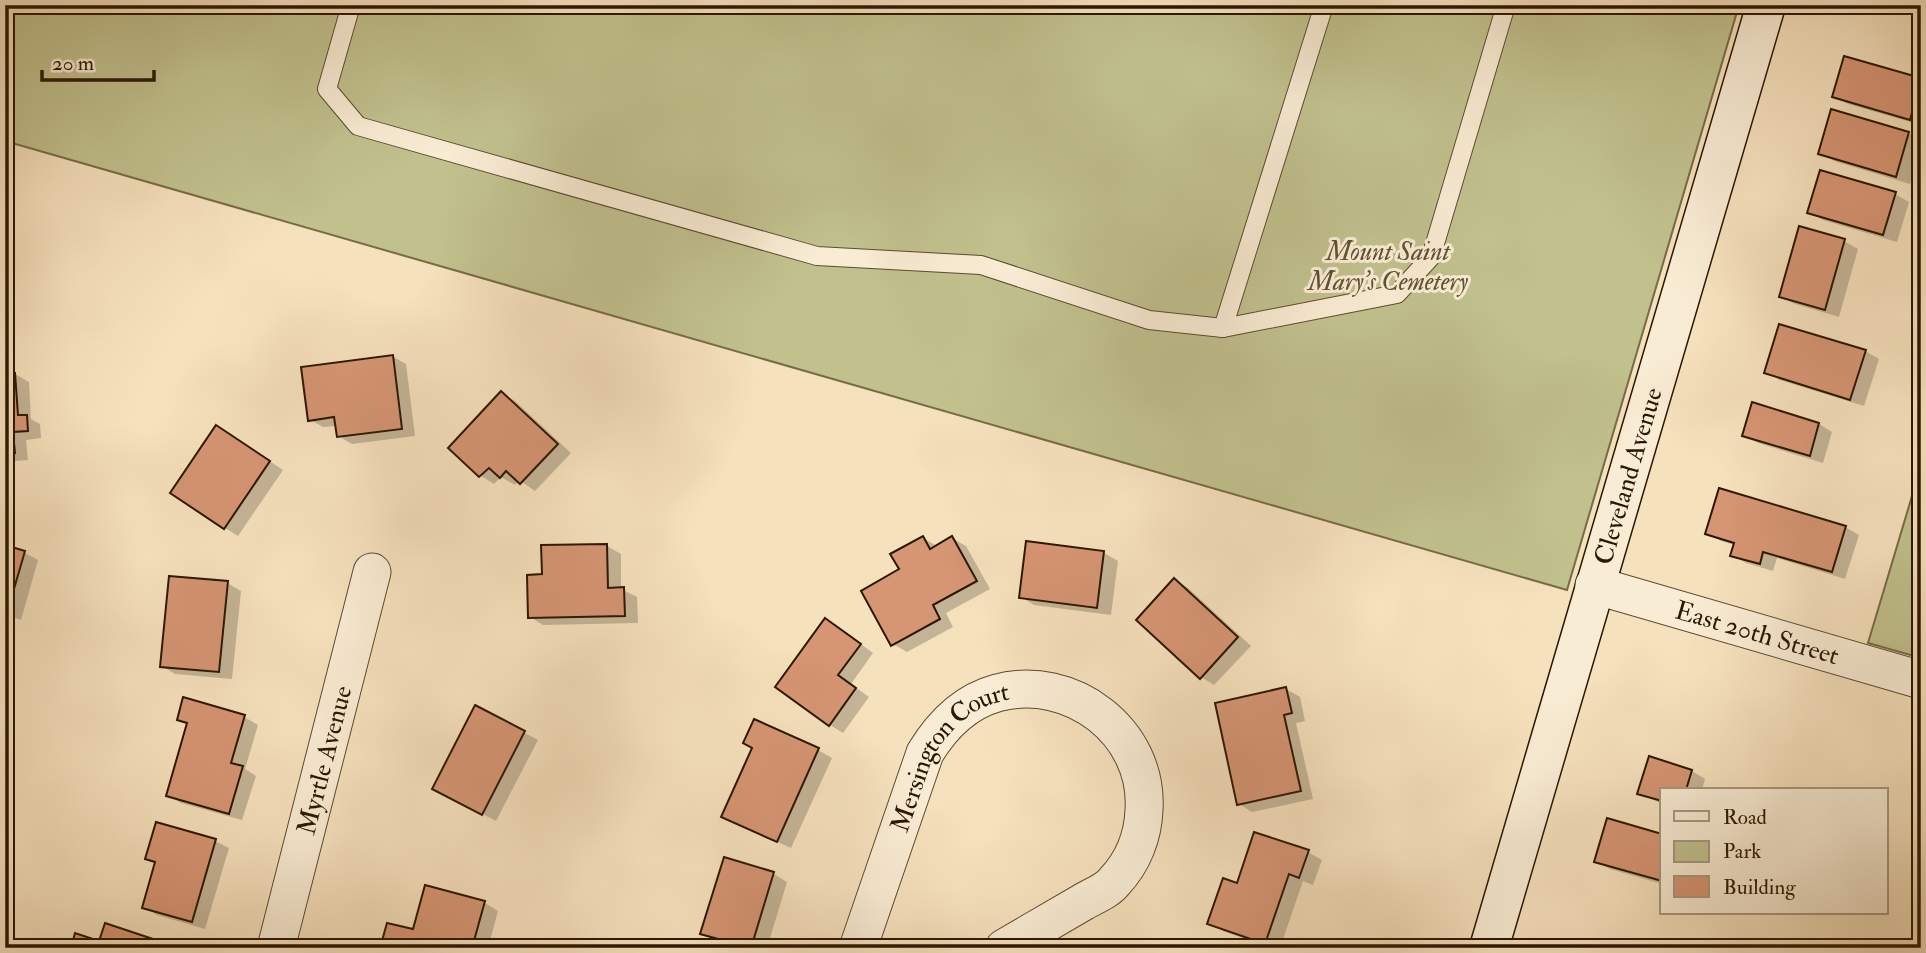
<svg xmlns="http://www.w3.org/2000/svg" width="1926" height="953" font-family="'IM FELL Double Pica',serif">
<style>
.green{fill:#c1c18e;stroke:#766c47;stroke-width:2}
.shadow{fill:#0003}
.building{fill:#d69573;stroke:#2b1700;stroke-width:2}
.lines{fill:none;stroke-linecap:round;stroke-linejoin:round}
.service-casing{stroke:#5e4a2f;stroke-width:20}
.minor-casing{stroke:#5e4a2f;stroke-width:39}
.secondary-casing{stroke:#2b1700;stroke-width:41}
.service{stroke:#f9ecd4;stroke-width:18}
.minor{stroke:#f9ecd4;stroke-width:37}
.secondary{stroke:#f9ecd4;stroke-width:38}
.labels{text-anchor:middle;stroke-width:6;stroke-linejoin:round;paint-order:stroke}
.park-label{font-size:26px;font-style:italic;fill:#605232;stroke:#f9ecd4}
.street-label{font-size:26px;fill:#2b1700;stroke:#f9ecd4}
</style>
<rect width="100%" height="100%" fill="#f6e1bd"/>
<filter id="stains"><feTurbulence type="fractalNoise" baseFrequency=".00286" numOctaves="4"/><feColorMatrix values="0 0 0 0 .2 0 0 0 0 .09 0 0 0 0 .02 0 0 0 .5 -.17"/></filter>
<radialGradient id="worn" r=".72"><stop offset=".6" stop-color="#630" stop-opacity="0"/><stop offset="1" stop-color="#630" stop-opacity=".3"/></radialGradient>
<!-- green -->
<g class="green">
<path d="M5,5H1739L1567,590L5,141Z"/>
<path d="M1921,466V658L1868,643Z"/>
</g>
<!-- shadow -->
<g class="shadow">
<path d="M1845,58L1921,80V125L1848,104L1834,96Z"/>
<path d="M1832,112L1909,134L1921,141L1910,184L1834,161L1820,153Z"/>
<path d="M1895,194L1909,202L1897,242L1823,220L1809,212Z"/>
<path d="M1844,241L1858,249L1839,317L1795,304L1781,297Z"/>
<path d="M1865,351L1879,359L1864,406L1780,380L1766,372Z"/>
<path d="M392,356L406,364L415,436L352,444L338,436L337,426L323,427L309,419Z"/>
<path d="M15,374L29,382L31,419L40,424L41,438L26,440L28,460L5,462V375Z"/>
<path d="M502,393L515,401L571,453L535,491L519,480L515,485L501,477L494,484L481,476L451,448Z"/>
<path d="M1754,405L1819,424L1832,432L1823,463L1758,443L1744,435Z"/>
<path d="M230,435L283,470L238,536L225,528Z"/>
<path d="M1845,527L1859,535L1845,579L1777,558L1773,571L1746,563L1732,555L1735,545L1721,541L1707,533Z"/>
<path d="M923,538L937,546L952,538L966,546L990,589L946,613L953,627L907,652L893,644L901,570Z"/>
<path d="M1027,543L1104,553L1118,561L1111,615L1034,605L1021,597Z"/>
<path d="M607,546L621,554V589L637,597L638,623L543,625L530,617L544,576Z"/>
<path d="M5,547L25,553L38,560L21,620L10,616L5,632Z"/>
<path d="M1175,580L1188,588L1251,646L1214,685L1201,677Z"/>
<path d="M227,583L241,591L232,679L175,674L162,666Z"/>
<path d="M839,628L873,653L851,684L869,697L843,733L830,725Z"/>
<path d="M1286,689L1300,697L1305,721L1296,723L1313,799L1252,812L1239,804Z"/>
<path d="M476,707L538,740L496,821L448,796Z"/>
<path d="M244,717L258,725L245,769L256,776L242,820L181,803L168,795L189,725L179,719Z"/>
<path d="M754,748L818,750L832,758L791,848L737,824Z"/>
<path d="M1650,758L1692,771L1705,779L1702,790H1662V804L1639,793Z"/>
<path d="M1662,835V884L1610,869L1596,861Z"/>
<path d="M215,841L229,848L205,929L157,915L144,907L156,864L147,858Z"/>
<path d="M1308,852L1322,860L1313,885L1303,881L1280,948H1271L1223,931L1210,923L1238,885Z"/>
<path d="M725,859L774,874L787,882L767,948H738L716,941L702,933Z"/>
<path d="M426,887L485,903L498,911L488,948H382L414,931Z"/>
</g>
<!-- building -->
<g class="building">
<path d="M1844,56L1921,78L1910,120L1832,97Z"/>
<path d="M1831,109L1909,132L1896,177L1818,154Z"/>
<path d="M1820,170L1896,192L1883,235L1807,213Z"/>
<path d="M1799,226L1845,239L1825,310L1779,297Z"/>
<path d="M1779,324L1866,350L1850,400L1764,373Z"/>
<path d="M393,355L402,429L337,437L334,417L308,421L301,367Z"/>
<path d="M5,373H15L18,415H27L28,431L13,432L15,453L5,454Z"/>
<path d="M501,391L558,444L520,484L506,471L500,478L489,468L479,477L448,448Z"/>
<path d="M1752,402L1819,423L1810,456L1742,436Z"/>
<path d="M216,425L270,461L224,529L170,493Z"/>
<path d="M1719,488L1846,526L1832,572L1763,552L1760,564L1730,556L1734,543L1705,534Z"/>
<path d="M923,536L930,549L952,536L977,581L933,605L940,619L891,646L861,591L899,569L890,554Z"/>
<path d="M1026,541L1104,551L1097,608L1019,598Z"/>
<path d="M607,544L608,588L624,587L625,616L528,618L527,575L542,574L541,545Z"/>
<path d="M5,545L25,551L7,613H5Z"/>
<path d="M169,576L228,581L219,672L160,667Z"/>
<path d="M1174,578L1238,637L1200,679L1136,620Z"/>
<path d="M825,618L861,644L838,675L856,688L829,726L775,687Z"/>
<path d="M1286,687L1292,713L1284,715L1301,791L1237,805L1215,703Z"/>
<path d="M183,697L245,715L231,763L243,766L229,814L166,796L187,723L177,720Z"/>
<path d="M475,705L525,731L482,815L432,789Z"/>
<path d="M754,719L819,748L777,842L721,817L752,748L743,743Z"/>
<path d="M1649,756L1692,770L1686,790H1662V801L1637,794Z"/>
<path d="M1607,818L1662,834V881L1594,862Z"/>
<path d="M156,822L216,839L192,922L142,908L155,862L145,859Z"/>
<path d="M1254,832L1309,850L1299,878L1289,874L1265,944L1207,924L1223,878L1237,883Z"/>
<path d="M724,857L774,872L751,948L700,934Z"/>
<path d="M425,885L485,901L472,948H380L387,923L413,929Z"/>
<path d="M105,923L177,947V948H71L75,933L99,941Z"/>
</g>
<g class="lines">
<!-- service casing -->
<g class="service-casing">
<g id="service">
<path d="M351,5L327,89L358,126L817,256L981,265L1149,320L1223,328L1324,5"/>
<path d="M1223,328L1397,294L1431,257L1506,5"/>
</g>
</g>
<!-- minor casing -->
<g class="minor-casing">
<g id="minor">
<path id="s1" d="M1594,585L1921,680"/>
<path id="s2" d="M276,948L372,572"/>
<path id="s3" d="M858,948L925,753C942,725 964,702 997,693C1071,673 1149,732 1144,810C1143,836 1133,862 1114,882C1107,891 1093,896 1083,902C1057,917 1031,932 1004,948"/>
</g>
</g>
<!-- secondary casing -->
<g class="secondary-casing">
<g id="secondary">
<path id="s4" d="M1489,948L1766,5"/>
</g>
</g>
<!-- service -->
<use href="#service" class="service"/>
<!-- minor -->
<use href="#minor" class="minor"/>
<!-- secondary -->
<use href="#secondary" class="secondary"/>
</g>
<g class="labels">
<!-- park labels -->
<g class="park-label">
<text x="1388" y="260">Mount Saint<tspan x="1388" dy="30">Mary's Cemetery</tspan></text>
</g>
<!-- street labels -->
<g class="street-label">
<text dy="9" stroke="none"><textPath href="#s4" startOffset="492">Cleveland Avenue</textPath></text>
<text dy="9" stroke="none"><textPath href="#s1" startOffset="170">East 20th Street</textPath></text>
<text dy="9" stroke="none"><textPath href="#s2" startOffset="194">Myrtle Avenue</textPath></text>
<text dy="9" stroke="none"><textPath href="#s3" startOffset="219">Mersington Court</textPath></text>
</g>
</g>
<!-- margin -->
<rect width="1926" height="953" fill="none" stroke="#f6e1bd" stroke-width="28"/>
<rect x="7" y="7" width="1912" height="939" fill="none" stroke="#2b1700" stroke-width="3.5"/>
<rect x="14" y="14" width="1898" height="925" fill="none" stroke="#2b1700" stroke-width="2"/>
<!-- legend -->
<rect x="1660" y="788" width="228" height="126" fill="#f9ecd4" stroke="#a7977f" stroke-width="2"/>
<rect x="1674" y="811" width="35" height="10" fill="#f9ecd4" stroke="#a7977f" stroke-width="2"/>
<text x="1723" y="824" font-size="21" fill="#2b1700">Road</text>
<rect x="1674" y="841" width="35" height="21" fill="#c1c18e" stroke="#a7977f" stroke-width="2"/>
<text x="1723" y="858" font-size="21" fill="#2b1700">Park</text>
<rect x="1674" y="876" width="35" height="21" fill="#d69573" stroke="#a7977f" stroke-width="2"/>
<text x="1723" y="894" font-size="21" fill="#2b1700">Building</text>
<!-- scale -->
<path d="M42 70v10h112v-10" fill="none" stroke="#2b1700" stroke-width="3.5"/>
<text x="52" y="70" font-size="21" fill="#2b1700" stroke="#f9ecd4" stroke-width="5" paint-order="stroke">20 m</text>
<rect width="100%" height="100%" filter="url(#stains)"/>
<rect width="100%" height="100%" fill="url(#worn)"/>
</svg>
